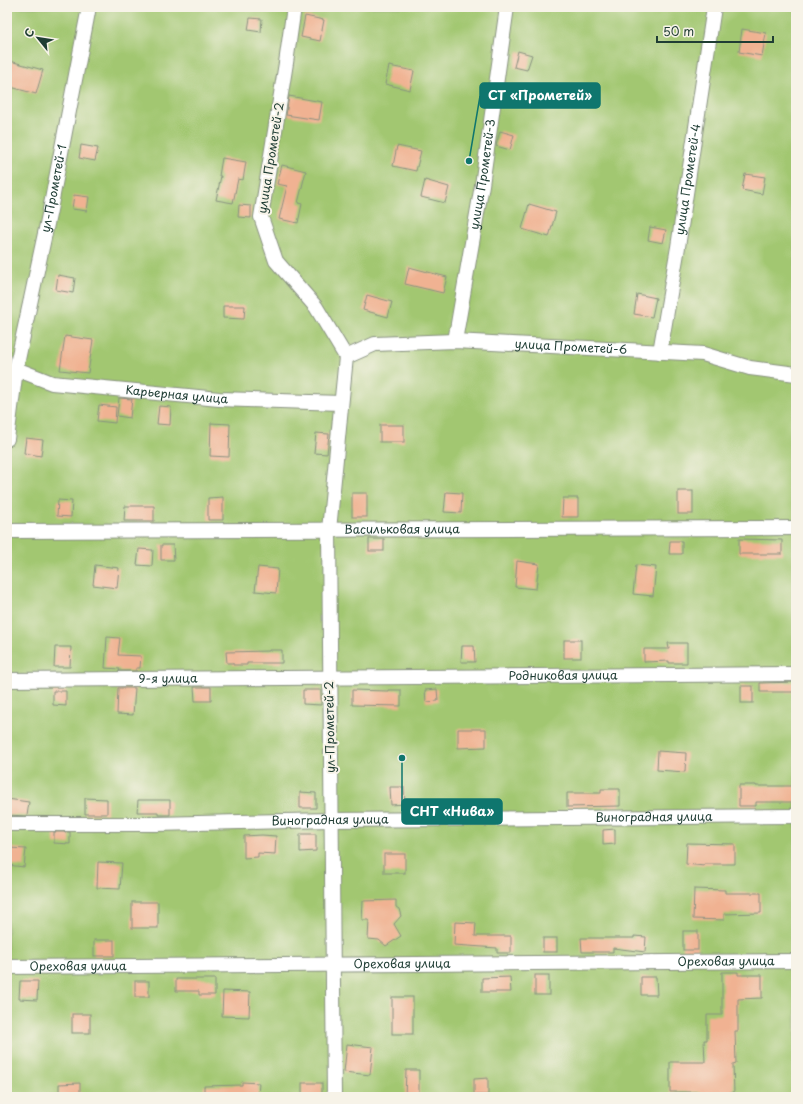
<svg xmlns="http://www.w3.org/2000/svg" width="803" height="1104" font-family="'Playpen Sans',sans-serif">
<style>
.green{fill:#a2c771;stroke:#608252}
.building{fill:#f0b292}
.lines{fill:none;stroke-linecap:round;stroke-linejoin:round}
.street-casing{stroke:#889180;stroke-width:16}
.street{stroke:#fff;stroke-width:14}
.labels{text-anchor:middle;stroke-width:4;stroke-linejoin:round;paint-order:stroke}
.street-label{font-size:12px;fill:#1f3d34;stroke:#f7f3e8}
.leader{fill:none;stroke:#0f766e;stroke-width:1.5}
.callout-dot{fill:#0f766e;stroke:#f7f3e8;stroke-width:1.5}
.callout{fill:#0f766e;stroke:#0f766e;stroke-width:1.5}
.callout-label{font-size:13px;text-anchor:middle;font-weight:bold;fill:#fff}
</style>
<rect width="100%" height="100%" fill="#f7f3e8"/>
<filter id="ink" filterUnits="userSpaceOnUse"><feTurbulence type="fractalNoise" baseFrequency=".025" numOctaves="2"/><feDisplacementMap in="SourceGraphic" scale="8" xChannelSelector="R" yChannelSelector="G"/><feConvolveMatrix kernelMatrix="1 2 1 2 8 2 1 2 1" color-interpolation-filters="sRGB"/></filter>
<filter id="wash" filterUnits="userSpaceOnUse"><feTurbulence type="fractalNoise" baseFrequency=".012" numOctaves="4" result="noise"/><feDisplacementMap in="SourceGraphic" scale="16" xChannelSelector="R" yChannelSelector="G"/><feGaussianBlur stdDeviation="0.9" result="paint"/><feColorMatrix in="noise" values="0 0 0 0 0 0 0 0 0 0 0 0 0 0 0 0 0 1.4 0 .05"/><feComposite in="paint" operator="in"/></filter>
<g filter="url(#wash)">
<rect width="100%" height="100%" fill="#f1e5cc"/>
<!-- green -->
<rect class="green" x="7" y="7" width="789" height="1090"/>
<g id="blocks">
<!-- building -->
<g class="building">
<path d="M305,16L324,20L320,41L301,37Z"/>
<path d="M250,18L262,19L261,32L248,30Z"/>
<path d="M742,29L766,33L762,56L739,52Z"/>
<path d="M518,51L532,55L527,70L514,67Z"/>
<path d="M10,61L43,70L36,94L7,86V71Z"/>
<path d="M389,66L414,71L410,90L385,84Z"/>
<path d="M289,96L322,102L319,120L286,115Z"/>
<path d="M500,131L514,135L510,150L496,146Z"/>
<path d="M81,145L98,148L95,161L79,158Z"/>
<path d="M397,146L421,151L416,171L393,166Z"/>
<path d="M222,158L246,162L243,180L238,179L233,203L216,200L221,176H219Z"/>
<path d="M282,165L306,171L298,203L302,204L298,223L279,219L287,186L277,184Z"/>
<path d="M745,174L765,177L762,194L742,190Z"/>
<path d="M425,180L449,187L445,203L421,197Z"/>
<path d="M74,195L89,197L87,211L72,209Z"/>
<path d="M529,204L556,212L549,237L522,229Z"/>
<path d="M239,205L251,206V218L238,217Z"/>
<path d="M650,227L666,230L663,243L648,240Z"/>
<path d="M409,267L447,277L443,293L405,284Z"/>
<path d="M58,275L75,278L73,293L56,290Z"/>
<path d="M637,294L656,298L652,317L634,314Z"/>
<path d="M367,295L392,302L388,317L363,310Z"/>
<path d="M223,306H245L244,319L223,318Z"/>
<path d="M65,336L93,340L88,373L60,370Z"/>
<path d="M119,398L132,399L130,418L117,416Z"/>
<path d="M99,405L116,407L115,423L97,421Z"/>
<path d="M159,406L171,407L170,425L157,424Z"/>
<path d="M211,423L230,424L229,457L210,456Z"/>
<rect x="380" y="425" width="24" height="17"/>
<path d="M316,433L329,434L327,454L314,453Z"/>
<path d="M26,438L43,440L41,456L24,453Z"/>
<rect x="678" y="491" width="15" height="23"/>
<path d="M446,492L462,493L461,513L444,512Z"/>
<rect x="352" y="493" width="15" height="24"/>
<path d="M223,497V520H208V498Z"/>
<path d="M563,498H578V517H562Z"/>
<path d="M58,500L72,501L71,517L57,516Z"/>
<path d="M125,506H154V521H124Z"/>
<rect x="369" y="539" width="15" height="12"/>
<path d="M739,539L782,540V554H739Z"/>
<path d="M670,541H682V554H669Z"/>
<path d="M161,545H173L174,560H161Z"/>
<path d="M139,549L153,550L152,566L137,565Z"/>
<path d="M517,561L539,564L536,589L515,587Z"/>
<path d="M95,565L119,568L117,588L93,585Z"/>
<path d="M636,565L656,567L653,596L633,594Z"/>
<path d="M258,567L278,569L276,593L255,591Z"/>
<path d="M107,637L120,638L118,655L141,656L140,668H136V671H119L120,669L105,668Z"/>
<rect x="564" y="640" width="17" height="18"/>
<path d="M668,643H687V663H669V661L644,662V649H669Z"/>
<path d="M462,646H474L475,662H461Z"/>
<path d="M55,647H71L70,667H54Z"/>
<path d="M269,650H282V663H247V665H233V663H227L226,652L269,651Z"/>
<path d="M796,682V692H760V683Z"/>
<rect x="741" y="686" width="12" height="17"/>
<path d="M194,687H211V701H195Z"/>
<path d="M118,688H135L133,715L117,714Z"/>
<path d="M437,689L438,701L426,702L425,690Z"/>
<path d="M303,690H321V705L303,704Z"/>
<path d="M352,690L388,691V690H401V706L352,705Z"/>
<path d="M53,691H66V706L53,705Z"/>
<path d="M458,729H486V747L458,748Z"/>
<path d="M658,751L686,753L685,772L657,770Z"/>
<path d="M739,785H756V786H796V802H756V806H739Z"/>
<path d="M390,787H404L405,804L391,805Z"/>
<path d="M601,789H620V806L567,807V793H601Z"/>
<path d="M300,792L316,793V808H300Z"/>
<path d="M85,798L107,799V814H85Z"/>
<path d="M7,799L29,802L27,816L7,815Z"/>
<path d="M138,800H170V815H158V812H137Z"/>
<path d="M615,829V844L603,845V830Z"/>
<path d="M54,832H70V844L54,843Z"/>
<path d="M300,834H316V851L300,852Z"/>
<path d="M262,835L276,836L275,854L258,853V857L244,858V836Z"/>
<path d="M687,843L735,844V864H704V866L686,864Z"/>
<path d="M9,848L26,849L24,867L7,865Z"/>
<rect x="384" y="854" width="21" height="19"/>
<path d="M98,862L122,863L120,889L97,888Z"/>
<path d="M694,889L725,890V893H761V913L724,914V920L693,919Z"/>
<path d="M396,900V907L399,909L401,916L394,924L401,936L386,946L379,940L368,939L369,920H362L363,901Z"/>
<rect x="132" y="902" width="26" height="26"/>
<path d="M455,922L476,923L475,936H511V953H497V948L454,945Z"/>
<rect x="683" y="931" width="15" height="19"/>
<path d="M634,936L646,937L645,952L613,948V952H582L581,938H634Z"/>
<rect x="543" y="938" width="14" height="14"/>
<rect x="94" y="940" width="20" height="16"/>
<path d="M722,972H738V975H762V998L738,999V1031H735L736,1063L733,1064L734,1093L702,1094V1092H670V1062H705L704,1040H707V1015H722Z"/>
<rect x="535" y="975" width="14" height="20"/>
<path d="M510,977L511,992H482V978Z"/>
<path d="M641,977H656L657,995H641Z"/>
<path d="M176,979H215V995H199V991H176Z"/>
<path d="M20,981H38L37,1000L19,999Z"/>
<rect x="135" y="981" width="14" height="16"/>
<path d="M223,991L250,992L249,1017L222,1016Z"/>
<rect x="392" y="997" width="21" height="37"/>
<rect x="72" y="1014" width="18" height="19"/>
<path d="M347,1044L373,1047L370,1075L344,1072Z"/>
<path d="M406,1070H419V1097H405Z"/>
<path d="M488,1078V1095H474V1079Z"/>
<path d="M242,1082L259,1083L258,1097H204V1086L242,1085Z"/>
<path d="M80,1083V1097H59V1084Z"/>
<rect x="302" y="1083" width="20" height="14"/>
</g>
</g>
</g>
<g filter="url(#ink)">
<use href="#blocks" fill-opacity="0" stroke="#889180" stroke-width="1"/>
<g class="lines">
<!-- street casing -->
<g class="street-casing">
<g id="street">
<path d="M294,7L286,63L261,217L276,261L316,307L346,357"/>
<path id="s1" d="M455,341L482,185L507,7"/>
<path id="s2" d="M660,352L678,247L714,7"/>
<path id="s3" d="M346,357L375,344L455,341L703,354L750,368L796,374"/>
<path id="s4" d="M16,369L52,383L219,399L341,403"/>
<path id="s5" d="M7,439L16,369L50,210L89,7"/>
<path id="s6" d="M7,531L796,528"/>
<path id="s7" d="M7,680L796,674"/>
<path id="s8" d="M7,824H156L331,820L796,816"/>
<path id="s9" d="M7,967L796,961"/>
<path d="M334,1097L329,530L346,357"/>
</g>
</g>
<!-- street -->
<use href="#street" class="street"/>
</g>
</g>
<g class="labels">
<!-- street labels -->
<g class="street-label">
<text transform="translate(271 158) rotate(-81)" y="4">улица Прометей-2</text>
<text dy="4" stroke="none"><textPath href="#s1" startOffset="169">улица Прометей-3</textPath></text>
<text dy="4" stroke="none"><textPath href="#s2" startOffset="175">улица Прометей-4</textPath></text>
<text dy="4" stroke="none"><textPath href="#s5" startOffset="255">ул-Прометей-1</textPath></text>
<text dy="4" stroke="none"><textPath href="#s3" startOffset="228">улица Прометей-6</textPath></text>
<text dy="4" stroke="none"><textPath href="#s4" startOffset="164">Карьерная улица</textPath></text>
<text dy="4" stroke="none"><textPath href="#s6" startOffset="395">Васильковая улица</textPath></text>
<text dy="4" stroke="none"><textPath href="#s7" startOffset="556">Родниковая улица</textPath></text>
<text dy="4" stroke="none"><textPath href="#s7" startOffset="161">9-я улица</textPath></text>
<text transform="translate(330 727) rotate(-91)" y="4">ул-Прометей-2</text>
<text dy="4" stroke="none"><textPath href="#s8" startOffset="647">Виноградная улица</textPath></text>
<text dy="4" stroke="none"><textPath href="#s8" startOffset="323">Виноградная улица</textPath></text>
<text dy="4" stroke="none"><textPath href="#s9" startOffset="719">Ореховая улица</textPath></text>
<text dy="4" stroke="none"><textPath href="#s9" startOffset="395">Ореховая улица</textPath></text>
<text dy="4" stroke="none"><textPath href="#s9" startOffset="71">Ореховая улица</textPath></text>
</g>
</g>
<!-- callouts -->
<path class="leader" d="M469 161L480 96M402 758L402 811"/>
<g class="callout-dot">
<circle cx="469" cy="161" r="4"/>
<circle cx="402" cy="758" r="4"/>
</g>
<g class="callout">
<rect x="480" y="83" width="120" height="25" rx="4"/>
<rect x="402" y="799" width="100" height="25" rx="4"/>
</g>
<g class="callout-label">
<text x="540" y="100">СТ «Прометей»</text>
<text x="452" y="816">СНТ «Нива»</text>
</g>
<!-- margin -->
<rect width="803" height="1104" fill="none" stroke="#f7f3e8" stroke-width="24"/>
<!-- north arrow -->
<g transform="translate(38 38) rotate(300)" stroke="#f7f3e8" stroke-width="3" paint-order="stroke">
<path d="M0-3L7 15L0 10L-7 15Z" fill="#1f3d34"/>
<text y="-6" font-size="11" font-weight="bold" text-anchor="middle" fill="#1f3d34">С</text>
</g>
<!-- scale -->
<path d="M657 36v6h116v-6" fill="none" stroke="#1f3d34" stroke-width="2"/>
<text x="663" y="36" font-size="12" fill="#1f3d34" stroke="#f7f3e8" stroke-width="3" paint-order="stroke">50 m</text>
</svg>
